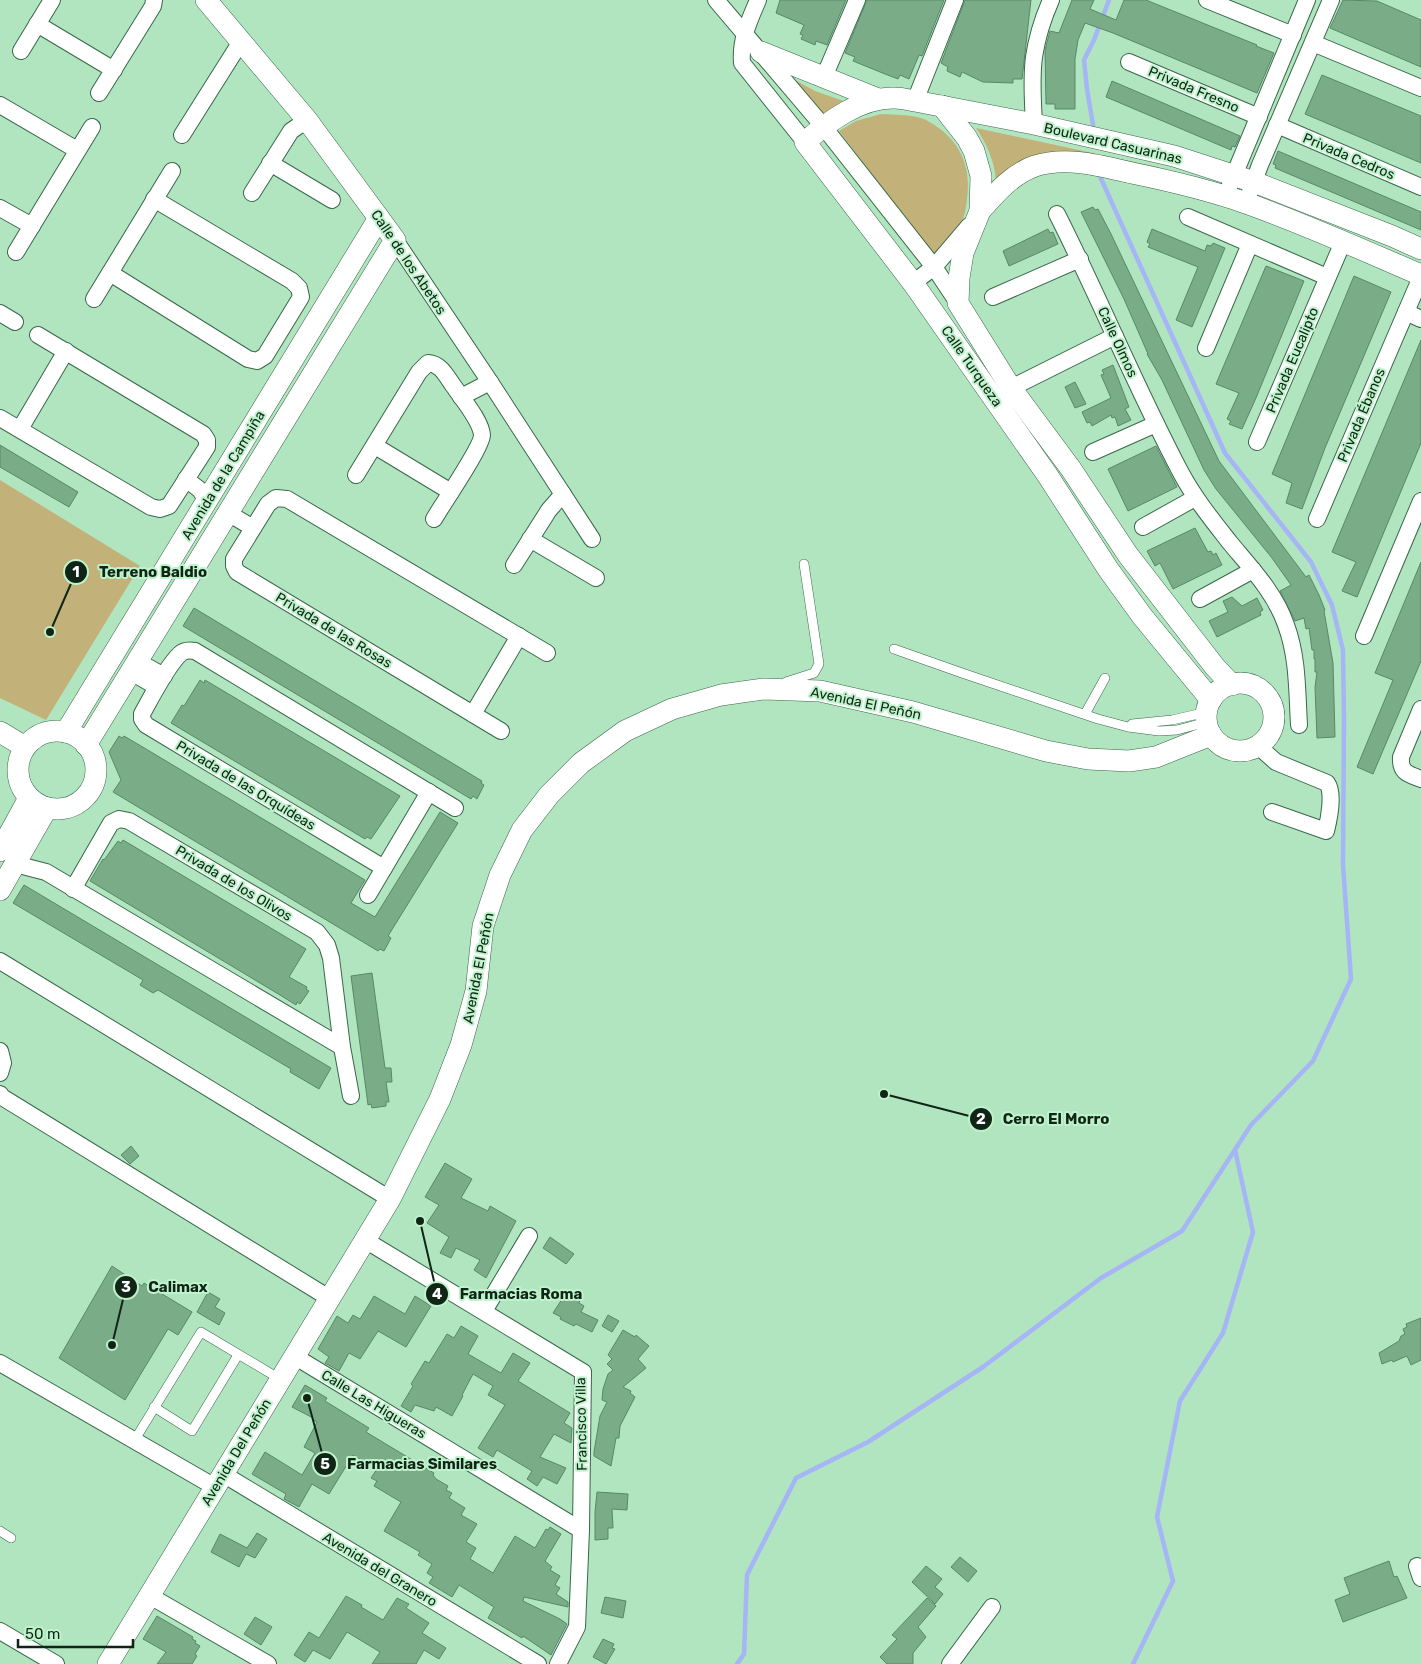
<svg xmlns="http://www.w3.org/2000/svg" width="1421" height="1664" font-family="Rubik,sans-serif">
<style>
.green{fill:#c2b179}
.lines{fill:none;stroke-linecap:round;stroke-linejoin:round}
.stream{stroke:#a5b5f5;stroke-width:4.5}
.building{fill:#7aac88;stroke:#588967}
.service-casing{stroke:#386848;stroke-width:10}
.minor-casing{stroke:#386848;stroke-width:18}
.tertiary-casing{stroke:#386848;stroke-width:22}
.service{stroke:#fff;stroke-width:9}
.minor{stroke:#fff;stroke-width:16}
.tertiary{stroke:#fff;stroke-width:21}
.labels{text-anchor:middle;stroke-width:4;stroke-linejoin:round;paint-order:stroke}
.street-label{font-size:14px;fill:#112517;stroke:#bef3cc}
.leader{fill:none;stroke:#112517;stroke-width:2}
.callout-dot{fill:#112517;stroke:#bef3cc;stroke-width:2}
.mark-label{font-size:15px;text-anchor:middle;font-weight:bold;fill:#fff}
.callout-label{font-size:15px;text-anchor:middle;font-weight:bold;fill:#112517;stroke:#bef3cc;stroke-width:4;stroke-linejoin:round;paint-order:stroke}
</style>
<rect width="100%" height="100%" fill="#b1e5c0"/>
<!-- green -->
<g class="green">
<path d="M788,76L815,91L849,103L825,117Z"/>
<path d="M881,114C896,115 913,114 926,120C962,139 973,169 966,206C965,214 962,225 958,231C952,241 942,249 933,255L839,131L856,121Z"/>
<path d="M976,128L1158,167L1156,173L1065,156L996,181C995,161 986,143 976,128Z"/>
<path d="M0,480L140,566L46,720L0,698Z"/>
</g>
<g class="lines">
<!-- stream -->
<g class="stream">
<path d="M1094,131L1087,89L1084,60L1094,40L1109,0"/>
<path d="M737,1664L744,1654L747,1575L796,1478L868,1442L983,1367L1101,1278L1182,1231L1251,1125L1313,1061L1351,979L1343,865L1344,720L1343,650L1332,605L1311,562L1225,453L1098,172"/>
<path d="M1133,1664L1173,1581L1157,1517L1180,1401L1223,1333L1253,1232L1235,1150"/>
</g>
</g>
<!-- building -->
<g class="building">
<path d="M780,0H846L827,45L816,41L815,45L801,39L803,35L800,34L804,25L776,13Z"/>
<path d="M867,0H944L922,56L919,55L909,79L900,75L898,79L885,74L853,61L855,57L845,53Z"/>
<path d="M965,0H1031L1022,79H1013V83L983,82L962,72L960,77L947,71L948,67L941,63Z"/>
<path d="M1072,0H1094L1090,9L1116,20L1124,0H1146L1257,45L1256,46L1274,53L1257,93L1113,33L1085,23L1078,40L1075,59V109H1055V104H1046L1045,50L1050,31L1059,33Z"/>
<path d="M1343,0L1377,1L1421,20V67L1330,28Z"/>
<path d="M1322,75L1421,116V163L1305,114Z"/>
<path d="M1112,81L1240,136L1235,147L1232,146L1231,150L1106,97Z"/>
<path d="M1278,151L1421,212V230L1275,168L1276,165L1273,164Z"/>
<path d="M1093,207L1095,210L1098,209L1111,234L1219,461L1306,577L1309,575L1319,595L1325,610L1324,611L1333,663L1335,737L1317,738L1315,687L1317,672H1315V659H1314V650H1312L1309,628L1306,629L1304,618L1295,621L1280,591L1291,585L1272,558L1216,489L1204,470L1162,380L1147,354H1148L1124,299L1081,212Z"/>
<path d="M1048,229L1050,233L1053,232L1058,244L1009,266L1003,251Z"/>
<path d="M1152,229L1205,251L1207,245L1211,246L1213,243L1225,248L1192,327L1176,320L1198,267L1148,247L1150,244L1147,242Z"/>
<path d="M1266,266L1304,281L1256,398L1242,429L1229,424L1231,421L1227,419L1239,393L1216,384Z"/>
<path d="M1354,276L1391,292L1325,448L1302,509L1286,503L1292,483L1272,474Z"/>
<path d="M1421,340V443L1357,597L1342,591L1356,562L1332,552Z"/>
<path d="M1113,365L1129,407L1125,409L1131,420L1118,426L1115,417L1112,418L1111,415L1092,426L1090,422L1087,423L1082,412L1111,398L1101,375L1104,374L1102,370Z"/>
<path d="M1075,382L1086,404L1075,408L1065,387Z"/>
<path d="M0,445L78,492L69,507L0,467Z"/>
<path d="M1156,446L1177,487L1128,511L1108,469Z"/>
<path d="M1195,528L1208,552L1211,551L1213,555L1216,553L1222,565L1173,589L1160,563L1155,566L1147,551Z"/>
<path d="M1421,562V661L1373,774L1357,767L1393,680L1375,673Z"/>
<path d="M1232,597L1242,606L1257,598L1263,610L1260,612L1261,615L1217,637L1209,621L1228,612L1223,601Z"/>
<path d="M194,608L482,781L481,783L484,785L477,799L473,796L471,799L183,626Z"/>
<path d="M200,680L204,683L205,680L400,796L371,839L367,837L365,839L171,723L182,705L184,706Z"/>
<path d="M119,736L122,738L124,736L141,746L365,880L351,903L375,917L440,812L458,823L388,936L391,938L384,951L380,949L378,951L113,792L121,780L109,752Z"/>
<path d="M123,840L306,949L289,977L307,987L306,989L309,991L300,1004L297,1002L296,1005L280,995L90,881L103,859L104,860L118,841L121,843Z"/>
<path d="M24,885L331,1068L319,1089L290,1072L291,1069L158,990L153,993L140,985L143,980L13,903Z"/>
<path d="M372,973L385,1068H391L392,1082H386L389,1102H386V1106L372,1108L371,1104L368,1105L351,976Z"/>
<path d="M131,1146L139,1156L130,1164L121,1155Z"/>
<path d="M445,1163L472,1179L461,1198L488,1211L490,1206L516,1221L486,1278L474,1270L480,1260L456,1248L451,1258L440,1253L449,1237L427,1223L439,1205L425,1197Z"/>
<path d="M550,1237L574,1254L566,1264L543,1248Z"/>
<path d="M112,1266L142,1286L144,1283L192,1312L178,1335L168,1329L125,1400L59,1358Z"/>
<path d="M208,1292L220,1299L215,1307L225,1313L219,1325L197,1312Z"/>
<path d="M566,1293L580,1300L579,1303L584,1306L581,1312L598,1320L592,1332L576,1324L574,1326L560,1319L561,1317L553,1313Z"/>
<path d="M374,1296L405,1314L415,1296L431,1306L406,1347L378,1331L360,1359L349,1353L339,1371L325,1363L329,1357L318,1349L337,1316L348,1323L353,1315L360,1319Z"/>
<path d="M608,1315L619,1321L612,1332L602,1326Z"/>
<path d="M1421,1318V1360L1411,1365L1407,1356L1393,1362L1392,1360L1382,1364L1379,1353L1399,1341L1401,1336L1405,1334L1403,1329L1407,1327L1406,1324Z"/>
<path d="M461,1326L478,1336L468,1354L501,1373L513,1353L530,1363L518,1381L570,1413L564,1423L572,1428L571,1443L554,1434L540,1457L566,1468L557,1484L543,1477L537,1486L527,1479L532,1471L497,1450L493,1457L478,1448L505,1405L488,1395L493,1386L473,1374L462,1395L463,1396L452,1416L436,1407L434,1411L415,1405L411,1412L401,1406L413,1386L411,1384L425,1361L429,1363L447,1334L454,1338Z"/>
<path d="M623,1330L635,1337L636,1335L649,1346L638,1359L646,1368L623,1387L631,1391L630,1393L635,1397L620,1426L619,1438H616L611,1466L594,1456V1452L600,1416L607,1402L602,1400L603,1389L608,1374L613,1370L607,1364L612,1359L608,1355Z"/>
<path d="M305,1385L327,1398L325,1401L369,1428L366,1432L434,1473L433,1475L436,1479L448,1486L446,1490L452,1493L449,1498L465,1508L461,1515L477,1524L466,1542L476,1548L470,1559L493,1573L515,1536L535,1548L546,1529L548,1530L550,1527L561,1534L545,1561L552,1567L550,1570L560,1576L555,1585L560,1588L556,1594L568,1602V1607L524,1597L523,1601L560,1619L567,1624L551,1655L523,1636L522,1638L488,1618L494,1607L459,1585L452,1597L429,1583L433,1577L427,1573L432,1564L418,1555L420,1552L384,1531L401,1502L374,1486L377,1481L371,1478L377,1469L353,1455L329,1494L312,1484L299,1507L284,1499L286,1494L252,1474L265,1452L302,1475L315,1453L304,1447L317,1422L313,1420V1418L292,1407Z"/>
<path d="M597,1492L628,1494L627,1510L612,1509L613,1528H608V1539L595,1540V1512Z"/>
<path d="M257,1533L267,1539L255,1558L246,1554L239,1567L211,1552L220,1534L247,1548Z"/>
<path d="M960,1557L977,1571L968,1582L951,1567Z"/>
<path d="M1389,1561L1394,1577L1397,1576L1407,1598L1343,1622L1335,1600L1350,1594L1344,1578Z"/>
<path d="M926,1566L942,1579L935,1587L943,1594L935,1604L912,1582Z"/>
<path d="M346,1596L362,1605L361,1607L383,1620L397,1598L409,1604L406,1608L429,1623L422,1633L446,1648L439,1659L424,1650L416,1664H372L380,1652L347,1632L330,1659L313,1650L305,1662L294,1655L309,1632L319,1638Z"/>
<path d="M605,1597L626,1601L623,1618L601,1613Z"/>
<path d="M927,1598L936,1606L918,1627L926,1637L913,1653V1664H887L880,1657L897,1639L892,1635Z"/>
<path d="M157,1616L193,1637L192,1639L196,1641L195,1643L200,1646L195,1654L197,1656L192,1664H157L166,1652L143,1639Z"/>
<path d="M255,1617L272,1627L261,1645L244,1634Z"/>
<path d="M603,1639L614,1644L612,1648L615,1649L606,1664L593,1657Z"/>
</g>
<g class="lines">
<!-- service casing -->
<g class="service-casing">
<g id="service">
<path d="M894,649L962,673L1098,719L1128,727L1159,731L1177,730L1207,722"/>
<path d="M786,682L814,673L819,664L804,564"/>
<path d="M1085,714L1105,678"/>
<path d="M1132,724L1172,720L1207,712"/>
<path d="M154,1407L192,1431L238,1355"/>
<path d="M134,1441L201,1332L280,1379"/>
<path d="M0,1531L11,1538"/>
</g>
</g>
<!-- minor casing -->
<g class="minor-casing">
<g id="minor">
<path d="M716,0L823,126L934,267L958,303"/>
<path d="M758,0C749,21 740,40 742,63L805,142"/>
<path d="M1207,0L1293,35"/>
<path d="M37,24L114,70"/>
<path d="M1313,43L1421,88"/>
<path d="M21,51L52,0"/>
<path d="M1129,62L1259,117"/>
<path d="M824,77L857,0"/>
<path d="M99,93L153,6L154,0"/>
<path d="M915,101L955,0"/>
<path d="M0,105L77,150"/>
<path d="M1034,124C1033,102 1031,79 1034,57C1037,37 1043,18 1051,0"/>
<path d="M1277,125L1421,187"/>
<path d="M182,135L240,43"/>
<path d="M270,163L332,200"/>
<path d="M1230,185L1307,0"/>
<path d="M1250,192L1260,165L1331,0"/>
<path d="M252,193L291,131L307,120"/>
<path d="M0,208L32,226"/>
<path d="M1057,214C1100,299 1136,388 1181,473C1195,499 1213,521 1231,544C1252,569 1275,593 1286,625C1298,657 1297,692 1299,725"/>
<path d="M1188,217L1327,277"/>
<path d="M395,240L490,382L592,539"/>
<path d="M16,252L92,127"/>
<path d="M110,273L248,359L257,361L265,356L301,297L299,288L292,281L154,199"/>
<path d="M913,283L934,267L969,226"/>
<path d="M993,297L1080,259"/>
<path d="M94,299L172,171"/>
<path d="M1406,312L1421,319"/>
<path d="M0,313L15,322"/>
<path d="M1206,348L1250,244"/>
<path d="M1011,388L1115,336"/>
<path d="M461,397L490,382"/>
<path d="M0,418L151,507L160,509L169,506L207,447V440L203,434L38,335"/>
<path d="M20,429L66,351"/>
<path d="M1257,442L1343,242"/>
<path d="M375,446L451,492"/>
<path d="M1093,452L1156,424"/>
<path d="M356,475L419,372L428,363C442,364 447,378 455,388C463,400 481,421 482,435C482,447 442,505 434,519"/>
<path d="M186,479L200,490L207,501"/>
<path d="M228,513L253,528"/>
<path d="M1317,519L1421,277"/>
<path d="M1143,527L1195,498"/>
<path d="M530,539L596,578"/>
<path d="M514,565L549,510L563,494"/>
<path d="M1200,599L1253,570"/>
<path d="M1364,636L1421,501"/>
<path d="M137,661L164,676"/>
<path d="M131,672L157,687"/>
<path d="M1421,709L1401,757C1400,773 1408,774 1421,779"/>
<path d="M473,714L519,636"/>
<path d="M501,731L237,572L234,566V559L268,504L276,498L287,499L547,653"/>
<path d="M1258,746L1276,762L1327,783C1334,793 1329,819 1326,831L1272,812"/>
<path d="M15,864L46,872L342,1047"/>
<path d="M384,868L146,725L142,719V714C151,698 167,666 180,654C184,650 189,650 195,651L455,808"/>
<path d="M73,889L111,823L119,819L129,821L317,932L327,945L331,958L342,1047L351,1096"/>
<path d="M368,895L429,792"/>
<path d="M0,961L390,1199"/>
<path d="M0,1051L3,1063L0,1073"/>
<path d="M0,1094L2,1097L329,1298"/>
<path d="M365,1240L583,1372L581,1530L577,1627L558,1664"/>
<path d="M484,1311L529,1236"/>
<path d="M294,1356L581,1530"/>
<path d="M0,1363L215,1487"/>
<path d="M223,1474L538,1664"/>
<path d="M1417,1566L1421,1578"/>
<path d="M150,1596L268,1664"/>
<path d="M0,1631L56,1664"/>
<path d="M950,1664L992,1607"/>
</g>
</g>
<!-- tertiary casing -->
<g class="tertiary-casing">
<g id="tertiary">
<path d="M761,52L878,99"/>
<path d="M942,106L967,138L974,151L981,176L980,211L963,253L959,278L958,303L1011,388L1071,469L1128,555L1215,667L1232,685"/>
<path d="M980,211C996,193 1012,174 1035,166C1067,156 1101,166 1132,173C1171,181 1209,190 1246,203C1305,224 1363,250 1421,275"/>
<circle cx="1240" cy="717" r="34"/>
<path d="M1211,700L1142,616L1108,569L1048,476L913,283L805,142C829,121 861,97 895,98C902,98 909,100 915,101L1034,124L1174,156L1254,182L1392,236L1421,249"/>
<circle cx="57" cy="770" r="39"/>
<path d="M0,732L25,747"/>
<path d="M66,732L379,218"/>
<path d="M86,745L395,240L307,120L206,0"/>
<path d="M0,851L29,798"/>
<path d="M0,890L47,808"/>
<path d="M108,1664L390,1199L440,1099L461,1045L476,991L483,926L500,875L522,830L549,795L581,763L625,731L672,709L721,695L764,689L820,691L913,712L1046,751L1088,759L1129,761L1156,757L1211,735"/>
</g>
</g>
<!-- service -->
<use href="#service" class="service"/>
<!-- minor -->
<use href="#minor" class="minor"/>
<!-- tertiary -->
<use href="#tertiary" class="tertiary"/>
</g>
<g class="labels">
<!-- street labels -->
<g class="street-label">
<text transform="translate(1194 89) rotate(23)" y="5">Privada Fresno</text>
<text transform="translate(1113 143) rotate(13)" y="5">Boulevard Casuarinas</text>
<text transform="translate(1349 156) rotate(23)" y="5">Privada Cedros</text>
<text transform="translate(409 262) rotate(56)" y="5">Calle de los Abetos</text>
<text transform="translate(1118 342) rotate(65)" y="5">Calle Olmos</text>
<text transform="translate(1292 360) rotate(-67)" y="5">Privada Eucalipto</text>
<text transform="translate(972 366) rotate(55)" y="5">Calle Turqueza</text>
<text transform="translate(1361 415) rotate(-67)" y="5">Privada Ébanos</text>
<text transform="translate(223 475) rotate(-59)" y="5">Avenida de la Campiña</text>
<text transform="translate(334 630) rotate(31)" y="5">Privada de las Rosas</text>
<text transform="translate(866 703) rotate(12)" y="5">Avenida El Peñón</text>
<text transform="translate(246 785) rotate(31)" y="5">Privada de las Orquídeas</text>
<text transform="translate(234 883) rotate(31)" y="5">Privada de los Olivos</text>
<text transform="translate(478 968) rotate(-79)" y="5">Avenida El Peñón</text>
<text transform="translate(374 1404) rotate(31)" y="5">Calle Las Higueras</text>
<text transform="translate(581 1424) rotate(-91)" y="5">Francisco Villa</text>
<text transform="translate(236 1452) rotate(-59)" y="5">Avenida Del Peñón</text>
<text transform="translate(380 1569) rotate(31)" y="5">Avenida del Granero</text>
</g>
</g>
<!-- callouts -->
<path class="leader" d="M50 632L76 572M884 1094L981 1119M112 1345L126 1287M420 1221L437 1294M307 1398L325 1464"/>
<g class="callout-dot">
<circle cx="50" cy="632" r="5"/>
<circle cx="884" cy="1094" r="5"/>
<circle cx="112" cy="1345" r="5"/>
<circle cx="420" cy="1221" r="5"/>
<circle cx="307" cy="1398" r="5"/>
<circle cx="76" cy="572" r="12"/>
<circle cx="981" cy="1119" r="12"/>
<circle cx="126" cy="1287" r="12"/>
<circle cx="437" cy="1294" r="12"/>
<circle cx="325" cy="1464" r="12"/>
</g>
<g class="mark-label">
<text x="76" y="577">1</text>
<text x="981" y="1124">2</text>
<text x="126" y="1292">3</text>
<text x="437" y="1299">4</text>
<text x="325" y="1469">5</text>
</g>
<g class="callout-label">
<text x="153" y="577">Terreno Baldio</text>
<text x="1056" y="1124">Cerro El Morro</text>
<text x="178" y="1292">Calimax</text>
<text x="521" y="1299">Farmacias Roma</text>
<text x="422" y="1469">Farmacias Similares</text>
</g>
<!-- scale -->
<path d="M18 1639v8h115v-8" fill="none" stroke="#112517" stroke-width="2.5"/>
<text x="25" y="1639" font-size="15" fill="#112517" stroke="#bef3cc" stroke-width="4" paint-order="stroke">50 m</text>
</svg>
